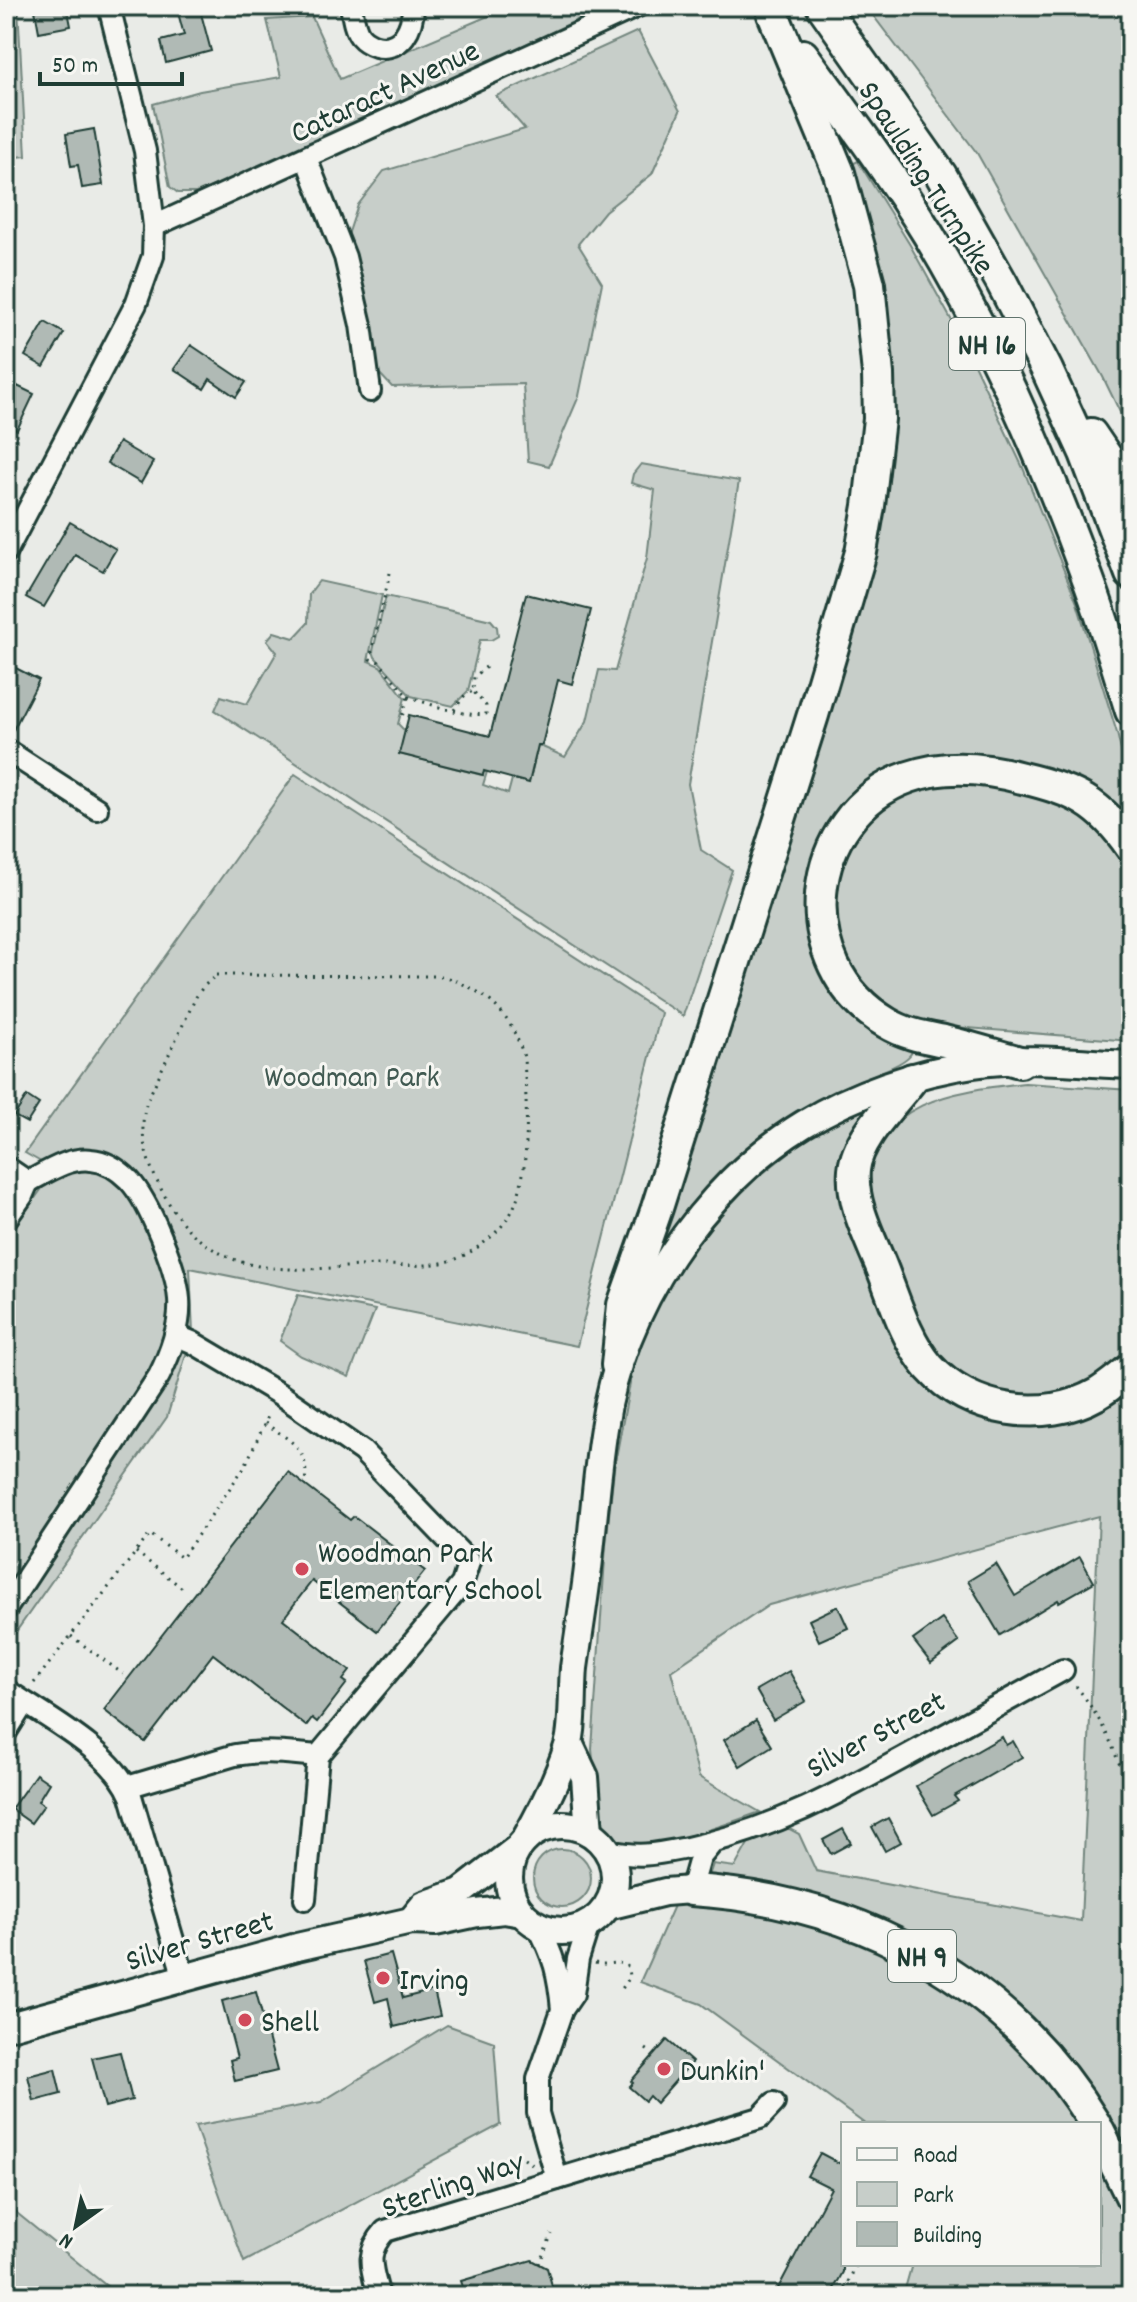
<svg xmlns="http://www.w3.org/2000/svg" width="1137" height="2302" font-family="Dekko,sans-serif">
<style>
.green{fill:#c7cec9;stroke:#73867e;stroke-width:2}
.building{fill:#b0bab5;stroke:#1f3d34;stroke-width:2}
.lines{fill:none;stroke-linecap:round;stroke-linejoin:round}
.minor-casing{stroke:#1f3d34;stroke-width:26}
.major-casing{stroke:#1f3d34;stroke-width:32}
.highway-casing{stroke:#1f3d34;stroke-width:36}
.path{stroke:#1f3d34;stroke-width:3;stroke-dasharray:2 6;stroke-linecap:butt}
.minor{stroke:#f6f6f2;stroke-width:20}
.major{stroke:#f6f6f2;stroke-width:26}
.highway{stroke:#f6f6f2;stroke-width:30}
.poi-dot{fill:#d1495b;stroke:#f6f6f2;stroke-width:3}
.labels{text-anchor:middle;stroke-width:6;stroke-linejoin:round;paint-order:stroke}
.shield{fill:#f6f6f2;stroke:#60746d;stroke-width:2}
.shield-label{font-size:30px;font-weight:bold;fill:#1f3d34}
.street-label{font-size:32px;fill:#1f3d34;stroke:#f6f6f2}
.park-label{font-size:32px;fill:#415a52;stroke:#f6f6f2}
.poi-label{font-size:32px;fill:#1f3d34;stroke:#f6f6f2;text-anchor:start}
</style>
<rect width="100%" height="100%" fill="#e9ebe7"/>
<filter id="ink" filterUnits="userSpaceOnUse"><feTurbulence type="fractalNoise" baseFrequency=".0125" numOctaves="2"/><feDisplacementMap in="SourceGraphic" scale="16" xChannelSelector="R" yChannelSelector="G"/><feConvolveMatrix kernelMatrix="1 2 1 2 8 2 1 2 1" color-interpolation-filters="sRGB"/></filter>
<g filter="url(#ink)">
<!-- green -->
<g class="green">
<path d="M6,6H18L26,156L6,158Z"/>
<path d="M501,6H607L295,153L196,193H178L170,187L153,104L200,91L281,77L267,20L312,17L340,79L500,11Z"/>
<path d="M866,6H1131V99L1126,127L1131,155V435L1103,377L977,153Z"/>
<path d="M638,31L680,111L652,174L605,211L578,244L602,283L579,396L549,466L528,461L523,384L392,387L378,372L348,235L358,205L384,171L525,129L496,96Z"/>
<path d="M858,161L910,245L963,341L1023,468L1077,603L1117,733L1131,794V833L1075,785L879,780L812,932L915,1044C915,1045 911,1054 910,1055C901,1067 859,1079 844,1087C759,1129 712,1168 660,1247L650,1248L881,495L846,167Z"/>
<path d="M641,464L739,481L688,784L701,850L732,870L683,1016L215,710L221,696L247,704L277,652L267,640L274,632L294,638L308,623L309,594L319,581L382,595L368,661L380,666L405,698L398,724L405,731L400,754L482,775L484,771L487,772L483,785L508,794L512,779L529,782L538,745L565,757L587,721L599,670L615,671L647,558L655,490L631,483L633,474Z"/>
<path d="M386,596L491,620L497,627L498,636L491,640H480L468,691L453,706L411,696L375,657L373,651Z"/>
<path d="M295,774L661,1013L577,1346L190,1268L193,1332L167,1417L6,1646V1239L55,1170L25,1153Z"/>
<path d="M955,778L1063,798L1120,848L1131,872V1041L905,1023L865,996L830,922L840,854L872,814L902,794Z"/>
<path d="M1025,1083L1131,1090V1356L1075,1395L1017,1401L951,1372L918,1331L866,1185C876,1099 956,1091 1025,1083Z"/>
<path d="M872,1104L844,1200L970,1411L1131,1387V2172L982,1985L708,1879L713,1864L735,1867L750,1840L786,1827L799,1834L816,1871L1081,1921L1099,1516L769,1605L671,1671L699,1777L760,1812C727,1824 667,1847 633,1843L632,1850L617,1844L605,1835L598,1813L592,1749L606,1544L614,1468L632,1373L650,1318L699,1234L753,1181L811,1135Z"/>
<path d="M298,1295L375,1310L349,1377L301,1356L280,1341Z"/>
<circle cx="562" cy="1878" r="29"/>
<path d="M676,1901L786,1917L868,1944L966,1999L1032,2059L1083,2124H865L701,2004L640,1982Z"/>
<path d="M447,2025L494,2042L500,2125L244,2262L195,2126L321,2102Z"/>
<path d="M1099,2150L1115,2181L1131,2221V2296H903L912,2264H1099Z"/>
<path d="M7,2205L119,2296H6Z"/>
</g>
<!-- building -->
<g class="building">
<path d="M53,6H67L71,26L39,32L35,10Z"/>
<path d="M190,6H199L211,51L166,63L161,41L184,35L177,9Z"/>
<path d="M94,129L103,185L82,188L78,165L71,166L66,134Z"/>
<path d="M45,322L64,333L44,367L25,356Z"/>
<path d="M191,345L246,382L236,397L210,379L204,389L174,369Z"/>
<path d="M13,384L34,394L17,430L6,425V398Z"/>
<path d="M119,442L153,462L141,483L107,463Z"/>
<path d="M70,522L116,549L103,571L75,555L44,607L26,597Z"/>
<path d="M526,594L591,610L572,684L558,680L542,745H538L529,783L484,771L483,775L399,754L409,715L490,736Z"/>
<path d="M6,663L39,680L9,738L6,737Z"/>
<path d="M27,1096L39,1104L27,1123L14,1116Z"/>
<path d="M288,1472L350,1520L354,1516L425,1571L377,1631L312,1581L283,1619L350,1671L343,1680L347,1683L317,1722L312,1718L306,1726L213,1654L145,1742L104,1710Z"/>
<path d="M1080,1557L1094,1582L1059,1602L1058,1600L1000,1635L968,1581L996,1564L1015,1596Z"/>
<path d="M838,1606L848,1628L819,1641L809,1620Z"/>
<path d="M942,1619L959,1642L931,1663L913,1640Z"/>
<path d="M789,1671L806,1701L773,1720L756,1690Z"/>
<path d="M756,1720L772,1746L740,1766L724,1740Z"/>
<path d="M1002,1737L1006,1745L1013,1741L1022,1757L954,1796L958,1801L933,1815L916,1786Z"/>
<path d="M36,1774L49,1783L38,1801L44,1805L31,1823L11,1809Z"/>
<path d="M888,1818L901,1842L885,1851L872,1827Z"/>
<path d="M843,1829L851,1843L831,1854L823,1840Z"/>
<path d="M391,1954L403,1998L434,1990L440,2016L394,2027L388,1998L375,2002L364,1961Z"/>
<path d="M256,1992L277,2071L235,2081L230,2060L237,2058L222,2001Z"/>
<path d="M667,2040L692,2062L656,2103L649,2096L645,2101L629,2087L633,2083L631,2081Z"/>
<path d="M120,2052L132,2100L105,2107L92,2058Z"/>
<path d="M55,2069L61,2094L34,2101L28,2076Z"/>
<path d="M820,2153L843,2165V2272L830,2296H774L831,2188L807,2176Z"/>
<path d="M532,2260L547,2268L555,2296H466L461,2281Z"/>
</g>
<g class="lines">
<!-- minor casing -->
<g class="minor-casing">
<g id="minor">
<path d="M351,6C353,16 354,28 360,36C365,42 370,44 376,46C402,52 413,27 413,6"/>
<path d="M306,158L345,257L361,325L370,391"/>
<path d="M154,226L638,6"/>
<path d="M6,552L136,304L153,256L154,226L145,151L109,6"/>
<path d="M6,750L97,809"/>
<path d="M6,1167L28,1182"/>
<path d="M6,1219L22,1196L28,1182"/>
<path d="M175,1335L192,1342L281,1395L362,1451L469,1562L462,1584L318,1756L305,1899"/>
<path d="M6,1609L159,1376C171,1352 181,1326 179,1299C177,1270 149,1201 129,1180C119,1170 106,1161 91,1160C69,1157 47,1172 28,1182"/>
<path d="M6,1690C47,1718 112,1751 131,1796L184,1978"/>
<path d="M6,1732L24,1703"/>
<path d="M127,1787L235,1755C263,1750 289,1753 318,1756"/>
<path d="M608,1851C640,1858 656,1854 687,1848C776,1829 845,1790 923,1747C970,1721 1016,1696 1063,1670"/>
<path d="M691,1890L700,1858L713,1842"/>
<path d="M537,1925C554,1955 559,1975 562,2010"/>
<path d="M557,2179L538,2113V2079L562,2010L573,1994L578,1959L589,1924"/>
<path d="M379,2296C372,2269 364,2254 385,2231L760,2118L774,2103"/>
</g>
</g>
<!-- major casing -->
<g class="major-casing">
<g id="major">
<path d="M569,1743L585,1777L589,1832"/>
<circle cx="562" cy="1878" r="53"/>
<path d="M525,1840C542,1810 558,1779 568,1746C574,1727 572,1690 574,1668C579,1632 585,1596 589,1560C594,1516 597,1472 604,1428C620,1310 702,1186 804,1124C853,1094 917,1072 974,1064C1025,1056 1080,1063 1131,1065"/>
<path d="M608,1906L665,1892L691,1890"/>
<path d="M411,1921L424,1905L461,1892L518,1848"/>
<path d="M6,2027L297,1947L411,1921L435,1922L477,1913L504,1910L522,1913"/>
</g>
</g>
<!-- highway casing -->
<g class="highway-casing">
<g id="highway">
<path d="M822,6L941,175L1002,283L1047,370L1085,453L1131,574"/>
<path d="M803,55C846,114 890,172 928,234C993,342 1045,460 1088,579C1104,622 1117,667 1131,711"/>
<path d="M1091,434L1131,493"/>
<path d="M1020,1062C995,1055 970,1047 944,1041C924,1037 905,1034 887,1023C789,966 802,815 909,777C945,764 986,768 1022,778C1074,790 1100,802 1131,847"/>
<path d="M912,1079C893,1104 857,1138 854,1170C851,1203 870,1238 882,1268C895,1301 906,1340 929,1367C969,1412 1044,1424 1097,1394C1109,1387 1120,1377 1131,1369"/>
<path d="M617,1365L623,1305L657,1208L813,715L861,552L869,506L879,419L878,374L869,284L839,173L773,14"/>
<path d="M691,1890C857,1900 1007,1979 1095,2124"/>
<path d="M1099,2131L1131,2196"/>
</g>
</g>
<!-- path -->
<g class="path">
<path d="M390,573L370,659L379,662L408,697L401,720"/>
<path d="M408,697C432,704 461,717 486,714V706L473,691L474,677L486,667"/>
<path d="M454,710L465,695L473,691"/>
<path d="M216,975L442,976C486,990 510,1012 524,1057C526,1102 533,1180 508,1218C496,1235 476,1251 456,1259C432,1268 402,1265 377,1265C331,1267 277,1276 233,1259C194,1243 176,1219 158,1183C145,1157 138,1130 147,1101L196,997L203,987Z"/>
<path d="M265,1423C290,1441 310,1448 305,1482"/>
<path d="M136,1552L186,1591"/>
<path d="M71,1636L123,1674"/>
<path d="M34,1683L150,1534L182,1558L245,1466L270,1412"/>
<path d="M1076,1686C1089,1702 1101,1722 1110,1741C1117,1756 1119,1769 1131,1781"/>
<path d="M595,1963C607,1967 620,1958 629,1968L630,1977L619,1993"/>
<path d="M646,2049L650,2052"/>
<path d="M524,2159L533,2165"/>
<path d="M539,2264L552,2234"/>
<path d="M230,2296L241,2293L259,2296"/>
<path d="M841,2296L857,2264"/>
</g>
<!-- minor -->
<use href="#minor" class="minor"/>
<!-- major -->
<use href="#major" class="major"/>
<!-- highway -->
<use href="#highway" class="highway"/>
</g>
</g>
<!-- markers -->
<g class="poi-dot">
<circle cx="302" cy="1569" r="8"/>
<circle cx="383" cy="1978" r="8"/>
<circle cx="245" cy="2020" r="8"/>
<circle cx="664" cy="2069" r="8"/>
</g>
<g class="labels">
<!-- shield labels -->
<g class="shield">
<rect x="949" y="318" width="76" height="52" rx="6"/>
<rect x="888" y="1930" width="68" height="52" rx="6"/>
</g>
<g class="shield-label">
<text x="987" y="354">NH 16</text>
<text x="922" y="1966">NH 9</text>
</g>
<!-- street labels -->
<g class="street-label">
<text transform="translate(384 90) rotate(-25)" y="11">Cataract Avenue</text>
<text transform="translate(928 177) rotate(57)" y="11">Spaulding Turnpike</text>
<text transform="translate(875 1733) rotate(-28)" y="11">Silver Street</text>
<text transform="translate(199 1939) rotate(-16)" y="11">Silver Street</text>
<text transform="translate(452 2183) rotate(-19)" y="11">Sterling Way</text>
</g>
<!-- park labels -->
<g class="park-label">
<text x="352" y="1086">Woodman Park</text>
</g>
<!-- poi labels -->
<g class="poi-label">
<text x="318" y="1562">Woodman Park<tspan x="318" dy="37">Elementary School</tspan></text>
<text x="399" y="1989">Irving</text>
<text x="261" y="2031">Shell</text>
<text x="680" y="2080">Dunkin'</text>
</g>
</g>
<!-- margin -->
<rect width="1137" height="2302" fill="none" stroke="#f6f6f2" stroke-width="32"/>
<rect x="16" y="16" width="1105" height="2270" fill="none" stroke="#1f3d34" stroke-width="3" filter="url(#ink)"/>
<!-- legend -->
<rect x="841" y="2122" width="260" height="144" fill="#f6f6f2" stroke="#a0aca6" stroke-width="2"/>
<rect x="857" y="2148" width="40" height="12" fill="#f6f6f2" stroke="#a0aca6" stroke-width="2"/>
<text x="913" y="2162" font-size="24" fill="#1f3d34">Road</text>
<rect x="857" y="2182" width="40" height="24" fill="#c7cec9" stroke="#a0aca6" stroke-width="2"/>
<text x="913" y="2202" font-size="24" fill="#1f3d34">Park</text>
<rect x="857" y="2222" width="40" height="24" fill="#b0bab5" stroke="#a0aca6" stroke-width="2"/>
<text x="913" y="2242" font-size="24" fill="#1f3d34">Building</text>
<!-- north arrow -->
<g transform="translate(76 2226) rotate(213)" stroke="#f6f6f2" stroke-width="6" paint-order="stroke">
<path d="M0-6L14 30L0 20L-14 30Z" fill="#1f3d34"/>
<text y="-12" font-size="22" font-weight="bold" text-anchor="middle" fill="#1f3d34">N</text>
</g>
<!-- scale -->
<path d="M40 72v12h142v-12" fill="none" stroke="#1f3d34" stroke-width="4"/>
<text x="52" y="72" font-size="24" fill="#1f3d34" stroke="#f6f6f2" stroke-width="6" paint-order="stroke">50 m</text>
</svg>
